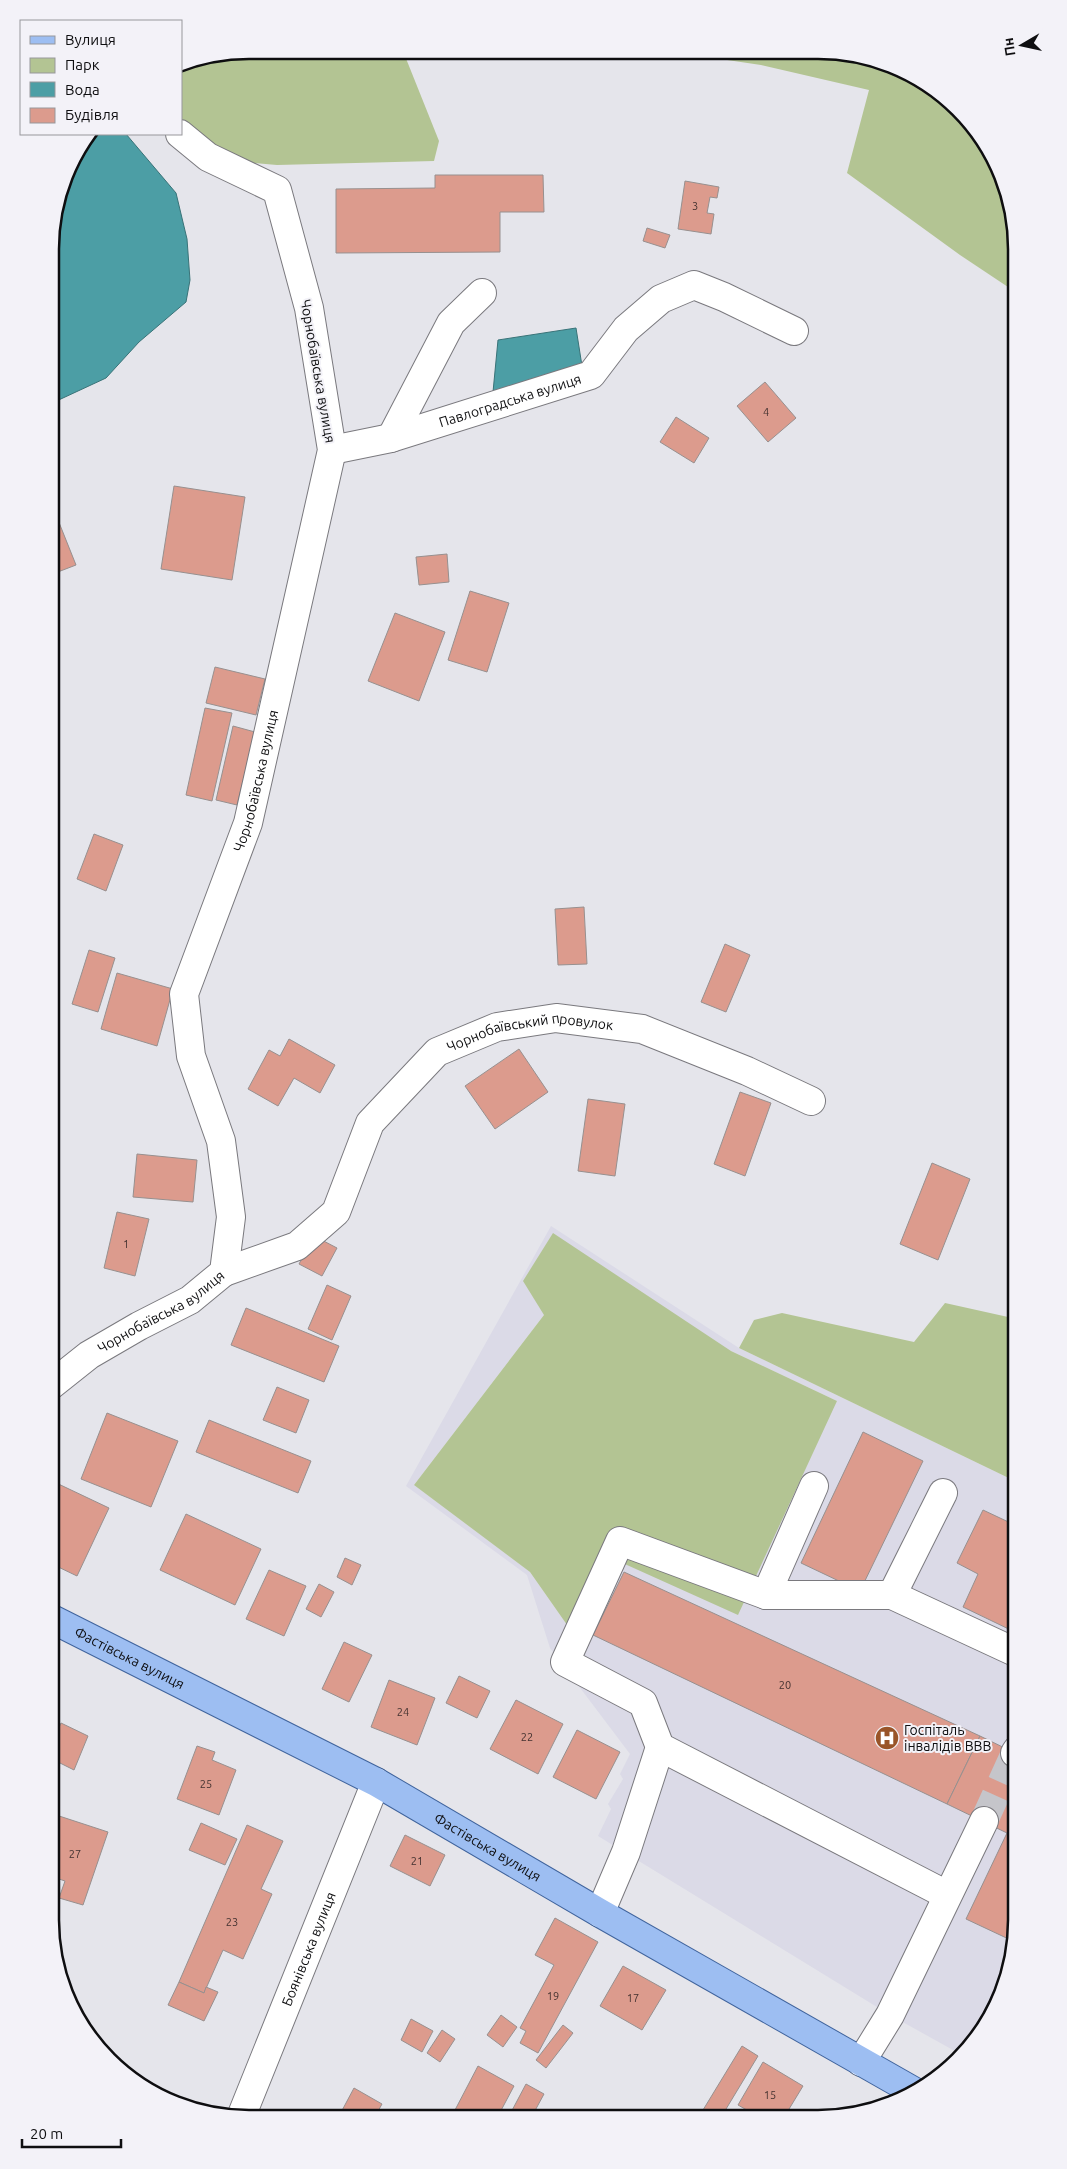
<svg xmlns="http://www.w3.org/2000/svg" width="1067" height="2169" font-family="Ubuntu,sans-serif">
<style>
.built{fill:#dbdae7;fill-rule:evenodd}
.green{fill:#b3c493}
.water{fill:#4c9ea5;stroke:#397378}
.building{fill:#dc9b8d;stroke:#97908f}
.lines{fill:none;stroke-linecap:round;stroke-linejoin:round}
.minor-tunnel{stroke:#c5c5ca;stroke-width:28;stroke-dasharray:28 14;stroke-linecap:butt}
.minor-casing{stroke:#7a797e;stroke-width:30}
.major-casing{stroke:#40649d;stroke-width:30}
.minor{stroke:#fff;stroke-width:28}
.major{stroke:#9dbef2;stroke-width:28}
.labels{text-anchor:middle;stroke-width:4;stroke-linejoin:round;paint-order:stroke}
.number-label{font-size:11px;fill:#42312f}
.street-label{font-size:14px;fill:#0e0e10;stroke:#f3f2f8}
.poi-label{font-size:14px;fill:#0e0e10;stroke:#f3f2f8;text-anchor:start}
.rim{fill:none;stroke:#0e0e10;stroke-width:2.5}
</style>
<rect width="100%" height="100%" fill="#e5e5eb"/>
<!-- built -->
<path class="built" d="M551,1226L739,1348L1017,1482V1933L1002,1996L976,2042L962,2055L890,2015L598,1836L611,1809L608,1804L623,1779L620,1774L630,1754L550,1648L527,1575L406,1486ZM544,1315L731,1351L837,1401L606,1556L572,1632L530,1572L414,1485Z"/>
<!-- green -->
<g class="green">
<path d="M249,50L403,51L439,141L434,161L277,165L253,163L217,150L181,120V63Z"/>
<path d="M680,53L857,54L906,70L949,99L983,138L1007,185L1017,249V293L960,255L847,173L869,90L761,65Z"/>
<path d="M553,1233L731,1351L837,1401L738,1615L607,1556L572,1632L530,1572L414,1485L544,1315L523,1281Z"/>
<path d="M945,1303L1017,1319V1482L739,1348L754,1320L782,1313L914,1342Z"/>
</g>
<!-- water -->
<g class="water">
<path d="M91,134H126L176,193L187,239L190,280L186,302L139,342L106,378L50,404V235L71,161Z"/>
<path d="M576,328L582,366L493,392L498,340Z"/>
</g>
<!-- building -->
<g class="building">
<path d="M435,175H543L544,212H500V252L336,253V189L435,188Z"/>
<path d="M685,181L719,187L717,198L710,197L707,213L714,214L711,234L678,229Z"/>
<path d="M647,228L670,235L665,248L643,241Z"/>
<path d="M765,382L796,418L768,442L737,406Z"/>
<path d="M676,417L709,438L694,463L660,442Z"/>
<path d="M174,486L245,497L232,580L161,569Z"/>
<path d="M56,515L76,565L50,575V518Z"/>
<path d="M447,554L449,582L419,585L416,557Z"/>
<path d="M470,591L509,603L487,672L448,660Z"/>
<path d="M395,613L445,632L419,701L368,681Z"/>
<path d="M215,667L265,679L256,715L206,703Z"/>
<path d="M205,708L232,713L212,801L186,795Z"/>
<path d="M233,726L255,732L237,805L216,800Z"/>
<path d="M94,834L123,845L106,891L77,879Z"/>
<path d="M584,907L587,964L558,965L555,909Z"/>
<path d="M725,944L750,955L726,1012L701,1002Z"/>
<path d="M89,950L115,958L98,1012L72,1004Z"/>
<path d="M117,973L173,989L157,1046L101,1029Z"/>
<path d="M289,1039L335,1065L320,1093L294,1078L278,1106L248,1089L269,1050L280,1056Z"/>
<path d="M519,1049L548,1092L495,1129L465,1086Z"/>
<path d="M740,1092L771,1103L745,1176L714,1164Z"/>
<path d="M588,1099L625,1104L615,1176L578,1171Z"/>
<path d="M137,1154L197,1160L193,1202L133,1197Z"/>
<path d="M932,1163L970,1179L938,1260L900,1244Z"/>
<path d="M117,1212L149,1219L135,1276L104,1268Z"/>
<path d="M314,1236L337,1248L322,1276L299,1264Z"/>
<path d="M327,1285L351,1296L332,1340L308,1329Z"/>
<path d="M246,1308L339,1346L324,1382L231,1345Z"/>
<path d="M277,1387L309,1400L296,1433L263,1420Z"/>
<path d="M107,1413L178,1441L151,1507L81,1479Z"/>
<path d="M209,1420L311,1461L298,1493L196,1452Z"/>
<path d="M863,1432L923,1461L860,1591L801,1563Z"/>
<path d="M50,1480L109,1508L77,1576L50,1563Z"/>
<path d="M983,1510L1017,1526V1542L1013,1549L1017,1551V1633L963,1607L978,1574L957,1563Z"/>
<path d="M186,1514L261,1549L235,1605L160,1570Z"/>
<path d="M345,1558L361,1565L352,1585L337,1577Z"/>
<path d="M269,1570L306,1586L284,1636L246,1619Z"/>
<path d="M624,1572L980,1736L947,1804L593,1635Z"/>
<path d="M319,1584L334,1592L321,1617L306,1609Z"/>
<path d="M344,1642L372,1655L349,1702L322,1689Z"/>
<path d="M459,1676L490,1691L477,1718L446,1703Z"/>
<path d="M389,1680L435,1698L417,1745L371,1727Z"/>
<path d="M516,1700L563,1724L538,1774L490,1749Z"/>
<path d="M61,1723L88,1736L74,1770L50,1758V1748Z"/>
<path d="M577,1730L620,1752L596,1799L553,1777Z"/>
<path d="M980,1736L1017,1754V1933L1015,1942L966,1919L1007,1833L947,1804Z"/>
<path d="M197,1746L215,1752L212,1760L236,1770L219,1815L177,1799Z"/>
<path d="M50,1813L108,1832L83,1905L59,1898L65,1881L50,1876Z"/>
<path d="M201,1823L237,1839L225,1865L189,1850Z"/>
<path d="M247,1825L283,1841L261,1889L272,1894L243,1959L223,1950L204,1993L179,1982Z"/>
<path d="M405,1835L445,1855L430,1886L390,1866Z"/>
<path d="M555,1918L598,1942L538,2053L520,2043L526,2031L520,2028L554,1965L535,1955Z"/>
<path d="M623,1966L666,1990L642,2030L600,2006Z"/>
<path d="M179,1982L204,1993L206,1987L218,1992L204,2021L168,2005Z"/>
<path d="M501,2015L517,2027L503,2047L487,2035Z"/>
<path d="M411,2019L433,2031L422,2052L401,2040Z"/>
<path d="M563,2025L573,2033L546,2068L536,2060Z"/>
<path d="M442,2030L455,2039L440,2062L427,2053Z"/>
<path d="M742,2046L758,2056L720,2119H716L703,2110Z"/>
<path d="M763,2062L803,2086L783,2119H758L759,2117L738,2105Z"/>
<path d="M478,2066L514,2086L497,2118H470L455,2110Z"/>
<path d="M526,2084L544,2094L531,2118H508Z"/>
<path d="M354,2088L382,2104L377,2113L385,2118H338Z"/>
</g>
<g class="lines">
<!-- minor-tunnel -->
<path class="minor-tunnel" d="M984,1821L1015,1753"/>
<!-- minor casing -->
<g class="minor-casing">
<g id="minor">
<path d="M391,438L451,323L482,293"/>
<path id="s1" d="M332,450L391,438L591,375L626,329L661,299L694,285L724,297L794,331"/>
<path id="s2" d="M224,1272L297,1246L336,1212L370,1123L437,1052L497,1027L556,1018L642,1029L747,1071L811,1101"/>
<path id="s3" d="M50,1386L89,1355L139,1326L190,1300L224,1272L231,1217L221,1141L191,1056L184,994L248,823L332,450L309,308L277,190L208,157L180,134"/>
<path d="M766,1595L814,1486"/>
<path d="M892,1595L943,1493"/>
<path d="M1015,1753L1017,1750"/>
<path d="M947,1895L660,1747L643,1703L565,1662L620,1541L766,1595H892L1017,1653"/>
<path d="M600,1913L626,1852L660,1747"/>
<path d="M861,2062L890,2015L984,1821"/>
<path id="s4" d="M241,2117L376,1782"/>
</g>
</g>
<!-- major casing -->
<g class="major-casing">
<g id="major">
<path id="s5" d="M50,1618L376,1782L600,1913L915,2092"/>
</g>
</g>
<!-- minor -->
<use href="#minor" class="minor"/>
<!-- major -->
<use href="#major" class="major"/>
</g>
<!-- icons -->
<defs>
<g id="hospital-disc" transform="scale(1.25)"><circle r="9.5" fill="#995428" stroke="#f3f2f8"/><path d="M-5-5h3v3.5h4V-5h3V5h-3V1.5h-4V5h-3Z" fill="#fff"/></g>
</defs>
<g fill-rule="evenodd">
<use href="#hospital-disc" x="887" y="1738"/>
</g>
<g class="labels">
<!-- number labels -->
<g class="number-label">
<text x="695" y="210">3</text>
<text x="766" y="416">4</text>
<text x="126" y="1248">1</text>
<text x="785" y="1689">20</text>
<text x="403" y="1716">24</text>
<text x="527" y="1741">22</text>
<text x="206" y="1788">25</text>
<text x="75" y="1858">27</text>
<text x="417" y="1865">21</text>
<text x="232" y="1926">23</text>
<text x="553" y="2000">19</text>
<text x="633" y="2002">17</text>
<text x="770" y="2099">15</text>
</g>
<!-- street labels -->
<g class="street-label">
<text transform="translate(318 371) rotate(80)" y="5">Чорнобаївська вулиця</text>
<text dy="5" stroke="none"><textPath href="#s1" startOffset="185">Павлоградська вулиця</textPath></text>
<text dy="5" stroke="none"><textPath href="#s3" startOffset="719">Чорнобаївська вулиця</textPath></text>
<text dy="5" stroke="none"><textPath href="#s2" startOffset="419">Чорнобаївський провулок</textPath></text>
<text dy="5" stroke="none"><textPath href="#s3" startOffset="134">Чорнобаївська вулиця</textPath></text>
<text dy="5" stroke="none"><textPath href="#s5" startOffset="89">Фастівська вулиця</textPath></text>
<text dy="5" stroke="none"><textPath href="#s5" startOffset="494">Фастівська вулиця</textPath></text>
<text dy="5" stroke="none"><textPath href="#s4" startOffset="181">Боянівська вулиця</textPath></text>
</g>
<!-- poi labels -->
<g class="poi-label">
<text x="904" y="1735">Госпіталь<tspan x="904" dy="16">інвалідів ВВВ</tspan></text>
</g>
</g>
<!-- crop -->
<path d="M0 0H1067V2169H0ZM249 59H818A190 190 0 0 1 1008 249V1920A190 190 0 0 1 818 2110H249A190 190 0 0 1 59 1920V249A190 190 0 0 1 249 59Z" fill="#f3f2f8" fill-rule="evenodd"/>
<path class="rim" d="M249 59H818A190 190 0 0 1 1008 249V1920A190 190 0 0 1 818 2110H249A190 190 0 0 1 59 1920V249A190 190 0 0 1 249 59Z"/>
<!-- legend -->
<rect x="20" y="20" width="162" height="115" fill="#f3f2f8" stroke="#97979b"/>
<rect x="30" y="36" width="25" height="8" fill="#9dbef2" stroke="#97979b"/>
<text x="65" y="45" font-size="15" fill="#0e0e10">Вулиця</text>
<rect x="30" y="58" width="25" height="15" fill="#b3c493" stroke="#97979b"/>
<text x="65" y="70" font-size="15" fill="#0e0e10">Парк</text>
<rect x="30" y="82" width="25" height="15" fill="#4c9ea5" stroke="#97979b"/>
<text x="65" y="95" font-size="15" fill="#0e0e10">Вода</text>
<rect x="30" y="108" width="25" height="15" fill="#dc9b8d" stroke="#97979b"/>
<text x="65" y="120" font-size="15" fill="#0e0e10">Будівля</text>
<!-- north arrow -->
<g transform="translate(1022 45) rotate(261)" stroke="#f3f2f8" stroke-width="4" paint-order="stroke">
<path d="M0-4L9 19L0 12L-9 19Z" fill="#0e0e10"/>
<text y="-8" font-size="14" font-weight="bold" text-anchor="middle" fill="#0e0e10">Пн</text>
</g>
<!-- scale -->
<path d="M22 2139v8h99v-8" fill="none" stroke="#0e0e10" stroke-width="2.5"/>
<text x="30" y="2139" font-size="15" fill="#0e0e10" stroke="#f3f2f8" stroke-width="4" paint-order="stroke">20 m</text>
</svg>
